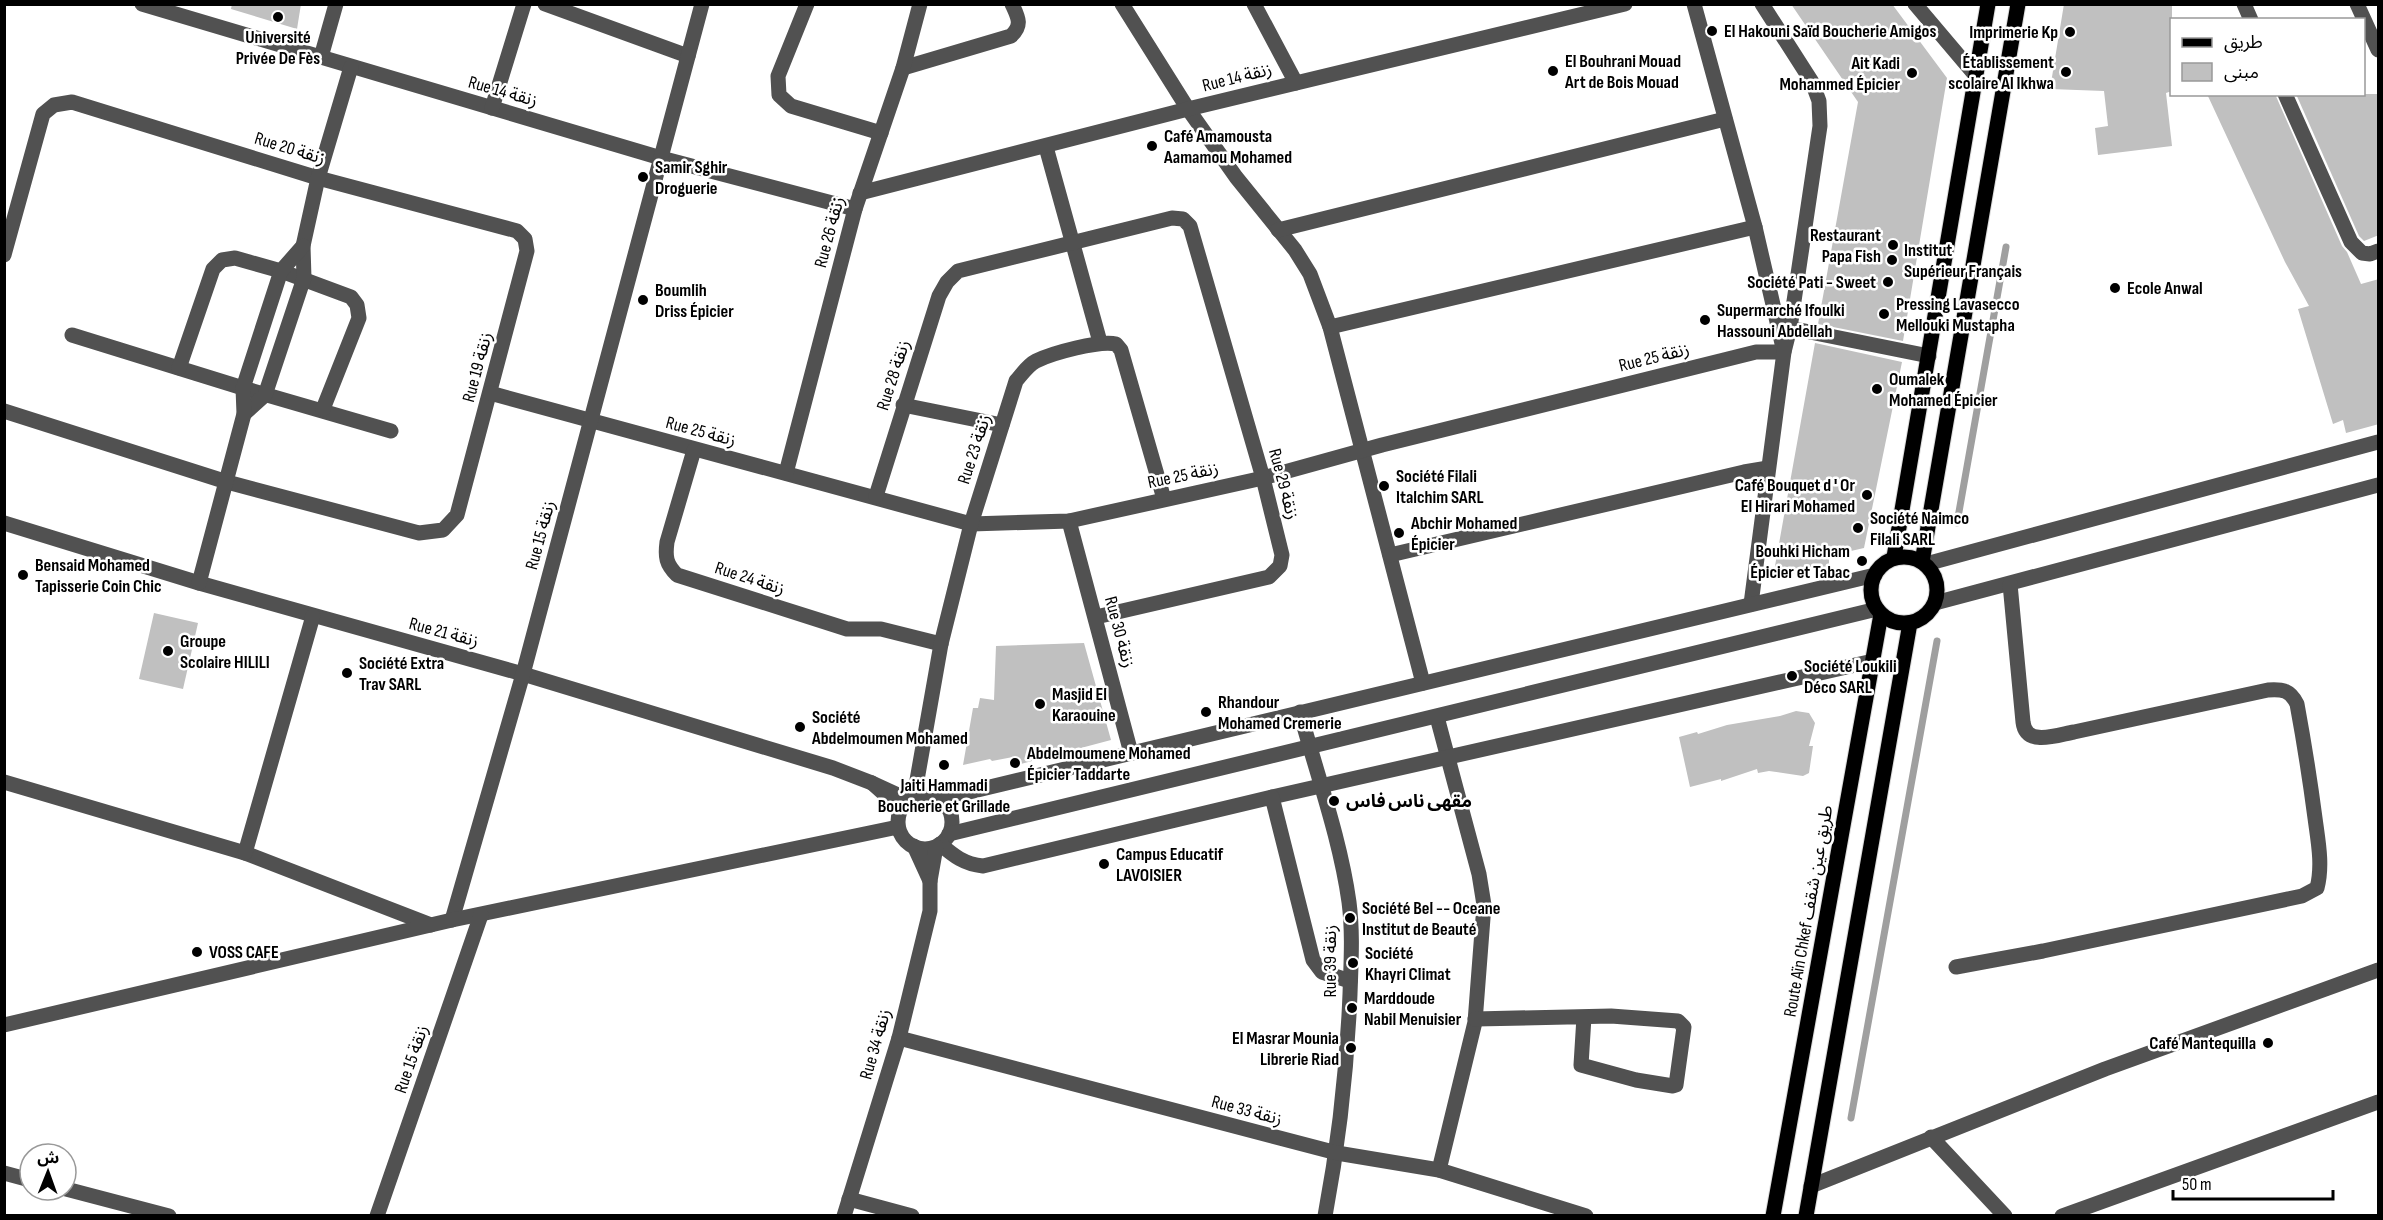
<svg xmlns="http://www.w3.org/2000/svg" width="2383" height="1220" font-family="'Sofia Sans Condensed','Noto Sans Arabic',sans-serif">
<style>
.lines{fill:none;stroke-linecap:round;stroke-linejoin:round}
.stream{stroke:#9f9f9f;stroke-width:7}
.building{fill:#c0c0c0}
.major-casing{stroke:#dbdbdb;stroke-width:17}
.minor{stroke:#515151;stroke-width:15}
.major{stroke:#000;stroke-width:15}
.poi-dot{fill:#000;stroke:#fff;stroke-width:2}
.labels{text-anchor:middle;stroke-width:5;stroke-linejoin:round;paint-order:stroke}
.poi-label{font-size:18px;font-weight:bold;fill:#000;stroke:#fff;text-anchor:start}
.street-label{font-size:18px;fill:#000;stroke:#fff}
</style>
<rect width="100%" height="100%" fill="#fff"/>
<g class="lines">
<!-- stream -->
<g class="stream">
<path d="M1957,523L2006,247"/>
<path d="M1851,1118L1937,641"/>
</g>
</g>
<!-- building -->
<g class="building">
<path d="M232,4H301L297,29L231,9Z"/>
<path d="M1791,4H1892L1947,78L1903,341L1818,324L1858,102Z"/>
<path d="M2064,4H2172V91L2166,93L2172,146L2098,155L2095,128L2108,126L2104,91L2050,89Z"/>
<path d="M2207,94H2275L2342,246L2347,252L2361,284L2379,279V424L2346,433L2343,420L2333,424L2298,309L2309,306L2285,262Z"/>
<path d="M2296,94H2379V235L2364,241L2359,236Z"/>
<path d="M1815,343L1902,362L1864,548L1829,556V567L1773,577Z"/>
<path d="M154,613L198,623L183,689L139,679Z"/>
<path d="M1084,643L1111,740L1017,765L1013,757L992,761L990,759L963,765L973,708H978L980,698L994,700L996,646Z"/>
<path d="M1796,711L1809,713L1815,723L1809,746H1813L1809,773L1803,776L1769,771L1758,773L1757,769L1721,781V779L1690,787L1679,737L1697,732L1698,734L1727,725L1780,716Z"/>
</g>
<g class="lines">
<!-- major casing -->
<g class="major-casing">
<g id="major">
<circle cx="1904" cy="590" r="33"/>
<path d="M1894,557L1988,4"/>
<path d="M1922,562L2018,4"/>
<path d="M1773,1216L1881,614"/>
<path d="M1806,1216L1910,623"/>
</g>
</g>
<!-- minor -->
<g class="minor">
<path d="M142,4L661,158L855,209"/>
<path d="M545,4L688,56"/>
<path d="M807,4L778,76L779,95L791,106L881,133"/>
<path d="M1122,4L1188,109L1236,177L1295,250L1310,274L1330,327L1423,683"/>
<path d="M1254,4L1296,83"/>
<path d="M1915,4L1976,76"/>
<path d="M2244,4L2251,20"/>
<path d="M2357,4L2378,50"/>
<path d="M321,57L336,4"/>
<path d="M903,68L1011,36C1023,25 1018,17 1012,4"/>
<path d="M2285,94L2351,242L2362,253L2370,254L2378,251"/>
<path d="M492,108L524,4"/>
<path d="M1046,147L1100,342"/>
<path d="M860,193L1188,109L1625,4"/>
<path d="M1278,230L1725,119"/>
<path d="M4,255L43,114L54,105L72,102L318,178L517,231L525,239L527,251L457,515L443,530L419,533L227,482L4,411"/>
<path d="M1330,327L1755,227"/>
<path d="M1790,328L1929,356"/>
<path d="M72,335L243,388L391,431"/>
<path d="M179,368L213,269L222,260L235,258L281,271L351,297L357,305L359,318L323,409"/>
<path d="M490,393L971,524L1069,521L1263,478L1382,445L1756,352H1784L1755,227L1694,4"/>
<path d="M903,405L1002,425"/>
<path d="M244,414L265,395L304,278L303,246L318,178L351,67"/>
<path d="M694,450L667,542C665,557 666,564 677,575L847,629H881L941,644"/>
<path d="M786,473L855,209L903,68L920,4"/>
<path d="M876,496L939,296L947,282L958,271L1172,218L1183,219L1190,226L1263,478L1282,555L1280,566L1269,577L1096,617"/>
<path d="M1069,521L1131,753"/>
<path d="M4,523L199,583L523,674L833,768L872,783"/>
<path d="M1390,555L1744,472L1768,468"/>
<path d="M1926,564L2378,442"/>
<path d="M199,583L244,414L243,388L281,271L303,246"/>
<path d="M1935,603L2378,485"/>
<path d="M1751,604L1784,352L1790,328L1820,126L1819,101L1812,82L1762,4"/>
<path d="M1300,712C1317,775 1340,838 1349,902C1353,933 1351,963 1350,994C1347,1068 1339,1142 1325,1216"/>
<path d="M1437,717L1479,874L1484,905L1475,1022L1439,1170"/>
<path d="M4,782L245,853L431,925"/>
<circle cx="925" cy="822" r="27"/>
<path d="M914,797L941,644L971,524L1016,381C1022,374 1028,365 1036,361C1052,353 1100,340 1116,344L1121,350L1164,499"/>
<path d="M1272,797L1873,661"/>
<path d="M940,799L1875,575"/>
<path d="M901,809L872,783L909,800"/>
<path d="M949,834L1877,609"/>
<path d="M940,844C954,856 964,864 983,866L1272,797L1313,960L1322,972L1350,981"/>
<path d="M914,846L930,881L936,847"/>
<path d="M245,853L313,616"/>
<path d="M452,920L523,674L702,4"/>
<path d="M1956,967L2043,951L2302,896L2317,888C2323,865 2318,841 2315,818C2310,780 2304,742 2297,704C2290,690 2283,689 2268,690L2074,732C2057,735 2026,747 2023,722L2010,584"/>
<path d="M1475,1019L1611,1016L1678,1021L1684,1027L1676,1085L1673,1086L1636,1080L1581,1065L1584,1017"/>
<path d="M4,1025L452,920L898,827"/>
<path d="M899,1038L1337,1153L1439,1170L1586,1216"/>
<path d="M1931,1137L2005,1216"/>
<path d="M4,1173L30,1180"/>
<path d="M1811,1186L2105,1069L2378,970"/>
<path d="M66,1189L169,1216"/>
<path d="M849,1199L912,1216"/>
<path d="M377,1216L481,915"/>
<path d="M844,1216L899,1038L930,911V881"/>
<path d="M2062,1216L2378,1102"/>
</g>
<!-- major -->
<use href="#major" class="major"/>
</g>
<!-- markers -->
<g class="poi-dot">
<circle cx="278" cy="17" r="6"/>
<circle cx="1712" cy="31" r="6"/>
<circle cx="2070" cy="32" r="6"/>
<circle cx="1553" cy="71" r="6"/>
<circle cx="2066" cy="72" r="6"/>
<circle cx="1912" cy="73" r="6"/>
<circle cx="1152" cy="146" r="6"/>
<circle cx="643" cy="177" r="6"/>
<circle cx="1893" cy="245" r="6"/>
<circle cx="1892" cy="260" r="6"/>
<circle cx="1888" cy="282" r="6"/>
<circle cx="2115" cy="288" r="6"/>
<circle cx="643" cy="300" r="6"/>
<circle cx="1884" cy="314" r="6"/>
<circle cx="1705" cy="320" r="6"/>
<circle cx="1877" cy="389" r="6"/>
<circle cx="1384" cy="486" r="6"/>
<circle cx="1867" cy="495" r="6"/>
<circle cx="1858" cy="528" r="6"/>
<circle cx="1399" cy="533" r="6"/>
<circle cx="1862" cy="561" r="6"/>
<circle cx="23" cy="575" r="6"/>
<circle cx="168" cy="651" r="6"/>
<circle cx="347" cy="673" r="6"/>
<circle cx="1792" cy="676" r="6"/>
<circle cx="1040" cy="704" r="6"/>
<circle cx="1206" cy="712" r="6"/>
<circle cx="800" cy="727" r="6"/>
<circle cx="1015" cy="763" r="6"/>
<circle cx="944" cy="765" r="6"/>
<circle cx="1334" cy="801" r="6"/>
<circle cx="1104" cy="864" r="6"/>
<circle cx="1350" cy="918" r="6"/>
<circle cx="197" cy="952" r="6"/>
<circle cx="1353" cy="963" r="6"/>
<circle cx="1352" cy="1008" r="6"/>
<circle cx="2268" cy="1043" r="6"/>
<circle cx="1351" cy="1048" r="6"/>
</g>
<g class="labels">
<!-- poi labels -->
<g class="poi-label">
<text x="1724" y="37">El Hakouni Saïd Boucherie Amigos</text>
<text x="2058" y="38" text-anchor="end">Imprimerie Kp</text>
<text x="278" y="43" text-anchor="middle">Université<tspan x="278" dy="21">Privée De Fès</tspan></text>
<text x="1565" y="67">El Bouhrani Mouad<tspan x="1565" dy="21">Art de Bois Mouad</tspan></text>
<text x="2054" y="68" text-anchor="end">Établissement<tspan x="2054" dy="21">scolaire Al Ikhwa</tspan></text>
<text x="1900" y="69" text-anchor="end">Ait Kadi<tspan x="1900" dy="21">Mohammed Épicier</tspan></text>
<text x="1164" y="142">Café Amamousta<tspan x="1164" dy="21">Aamamou Mohamed</tspan></text>
<text x="655" y="173">Samir Sghir<tspan x="655" dy="21">Droguerie</tspan></text>
<text x="1881" y="241" text-anchor="end">Restaurant<tspan x="1881" dy="21">Papa Fish</tspan></text>
<text x="1904" y="256">Institut<tspan x="1904" dy="21">Supérieur Français</tspan></text>
<text x="1876" y="288" text-anchor="end">Société Pati - Sweet</text>
<text x="2127" y="294">Ecole Anwal</text>
<text x="655" y="296">Boumlih<tspan x="655" dy="21">Driss Épicier</tspan></text>
<text x="1896" y="310">Pressing Lavasecco<tspan x="1896" dy="21">Mellouki Mustapha</tspan></text>
<text x="1717" y="316">Supermarché Ifoulki<tspan x="1717" dy="21">Hassouni Abdellah</tspan></text>
<text x="1889" y="385">Oumalek<tspan x="1889" dy="21">Mohamed Épicier</tspan></text>
<text x="1396" y="482">Société Filali<tspan x="1396" dy="21">Italchim SARL</tspan></text>
<text x="1855" y="491" text-anchor="end">Café Bouquet d ' Or<tspan x="1855" dy="21">El Hirari Mohamed</tspan></text>
<text x="1870" y="524">Société Naimco<tspan x="1870" dy="21">Filali SARL</tspan></text>
<text x="1411" y="529">Abchir Mohamed<tspan x="1411" dy="21">Épicier</tspan></text>
<text x="1850" y="557" text-anchor="end">Bouhki Hicham<tspan x="1850" dy="21">Épicier et Tabac</tspan></text>
<text x="35" y="571">Bensaid Mohamed<tspan x="35" dy="21">Tapisserie Coin Chic</tspan></text>
<text x="180" y="647">Groupe<tspan x="180" dy="21">Scolaire HILILI</tspan></text>
<text x="359" y="669">Société Extra<tspan x="359" dy="21">Trav SARL</tspan></text>
<text x="1804" y="672">Société Loukili<tspan x="1804" dy="21">Déco SARL</tspan></text>
<text x="1052" y="700">Masjid El<tspan x="1052" dy="21">Karaouine</tspan></text>
<text x="1218" y="708">Rhandour<tspan x="1218" dy="21">Mohamed Cremerie</tspan></text>
<text x="812" y="723">Société<tspan x="812" dy="21">Abdelmoumen Mohamed</tspan></text>
<text x="1027" y="759">Abdelmoumene Mohamed<tspan x="1027" dy="21">Épicier Taddarte</tspan></text>
<text x="944" y="791" text-anchor="middle">Jaiti Hammadi<tspan x="944" dy="21">Boucherie et Grillade</tspan></text>
<text x="1346" y="807">مقهى ناس فاس</text>
<text x="1116" y="860">Campus Educatif<tspan x="1116" dy="21">LAVOISIER</tspan></text>
<text x="1362" y="914">Société Bel -- Oceane<tspan x="1362" dy="21">Institut de Beauté</tspan></text>
<text x="209" y="958">VOSS CAFE</text>
<text x="1365" y="959">Société<tspan x="1365" dy="21">Khayri Climat</tspan></text>
<text x="1364" y="1004">Marddoude<tspan x="1364" dy="21">Nabil Menuisier</tspan></text>
<text x="1339" y="1044" text-anchor="end">El Masrar Mounia<tspan x="1339" dy="21">Librerie Riad</tspan></text>
<text x="2256" y="1049" text-anchor="end">Café Mantequilla</text>
</g>
<!-- street labels -->
<g class="street-label">
<text transform="translate(1237 77) rotate(-14)" y="6">Rue 14 زنقة</text>
<text transform="translate(503 91) rotate(16)" y="6">Rue 14 زنقة</text>
<text transform="translate(290 148) rotate(17)" y="6">Rue 20 زنقة</text>
<text transform="translate(829 232) rotate(-75)" y="6">Rue 26 زنقة</text>
<text transform="translate(1654 357) rotate(-14)" y="6">Rue 25 زنقة</text>
<text transform="translate(477 367) rotate(-75)" y="6">Rue 19 زنقة</text>
<text transform="translate(893 375) rotate(-72)" y="6">Rue 28 زنقة</text>
<text transform="translate(701 431) rotate(15)" y="6">Rue 25 زنقة</text>
<text transform="translate(974 449) rotate(-72)" y="6">Rue 23 زنقة</text>
<text transform="translate(1183 475) rotate(-12)" y="6">Rue 25 زنقة</text>
<text transform="translate(1284 484) rotate(75)" y="6">Rue 29 زنقة</text>
<text transform="translate(540 535) rotate(-75)" y="6">Rue 15 زنقة</text>
<text transform="translate(750 578) rotate(18)" y="6">Rue 24 زنقة</text>
<text transform="translate(444 632) rotate(15)" y="6">Rue 21 زنقة</text>
<text transform="translate(1120 632) rotate(75)" y="6">Rue 30 زنقة</text>
<text transform="translate(1808 911) rotate(-80)" y="6">Route Aïn Chkef طريق عين شقف</text>
<text transform="translate(1330 961) rotate(-90)" y="6">Rue 39 زنقة</text>
<text transform="translate(875 1044) rotate(-74)" y="6">Rue 34 زنقة</text>
<text transform="translate(411 1059) rotate(-71)" y="6">Rue 15 زنقة</text>
<text transform="translate(1247 1110) rotate(15)" y="6">Rue 33 زنقة</text>
</g>
</g>
<!-- border -->
<rect width="2383" height="1220" fill="none" stroke="#000000" stroke-width="12"/>
<!-- legend -->
<rect x="2170" y="18" width="195" height="78" fill="#ffffff" stroke="#999999" stroke-width="1.5"/>
<rect x="2182" y="38" width="30" height="9" fill="#000000" stroke="#999999" stroke-width="1.5"/>
<text x="2224" y="48" font-size="18" fill="#000000">طريق</text>
<rect x="2182" y="63" width="30" height="18" fill="#c0c0c0" stroke="#999999" stroke-width="1.5"/>
<text x="2224" y="78" font-size="18" fill="#000000">مبنى</text>
<!-- north arrow -->
<g transform="translate(48 1172) rotate(1)"><circle r="28" fill="#ffffff" stroke="#999999" stroke-width="1.5"/>
<path d="M0-4.5L10 22L0 15L-10 22Z" fill="#000000"/>
<text y="-9" font-size="16" font-weight="bold" text-anchor="middle" fill="#000000">ش</text>
</g>
<!-- scale -->
<path d="M2173 1190v9h160v-9" fill="none" stroke="#000000" stroke-width="3"/>
<text x="2182" y="1190" font-size="18" fill="#000000" stroke="#ffffff" stroke-width="4.5" paint-order="stroke">50 m</text>
</svg>
